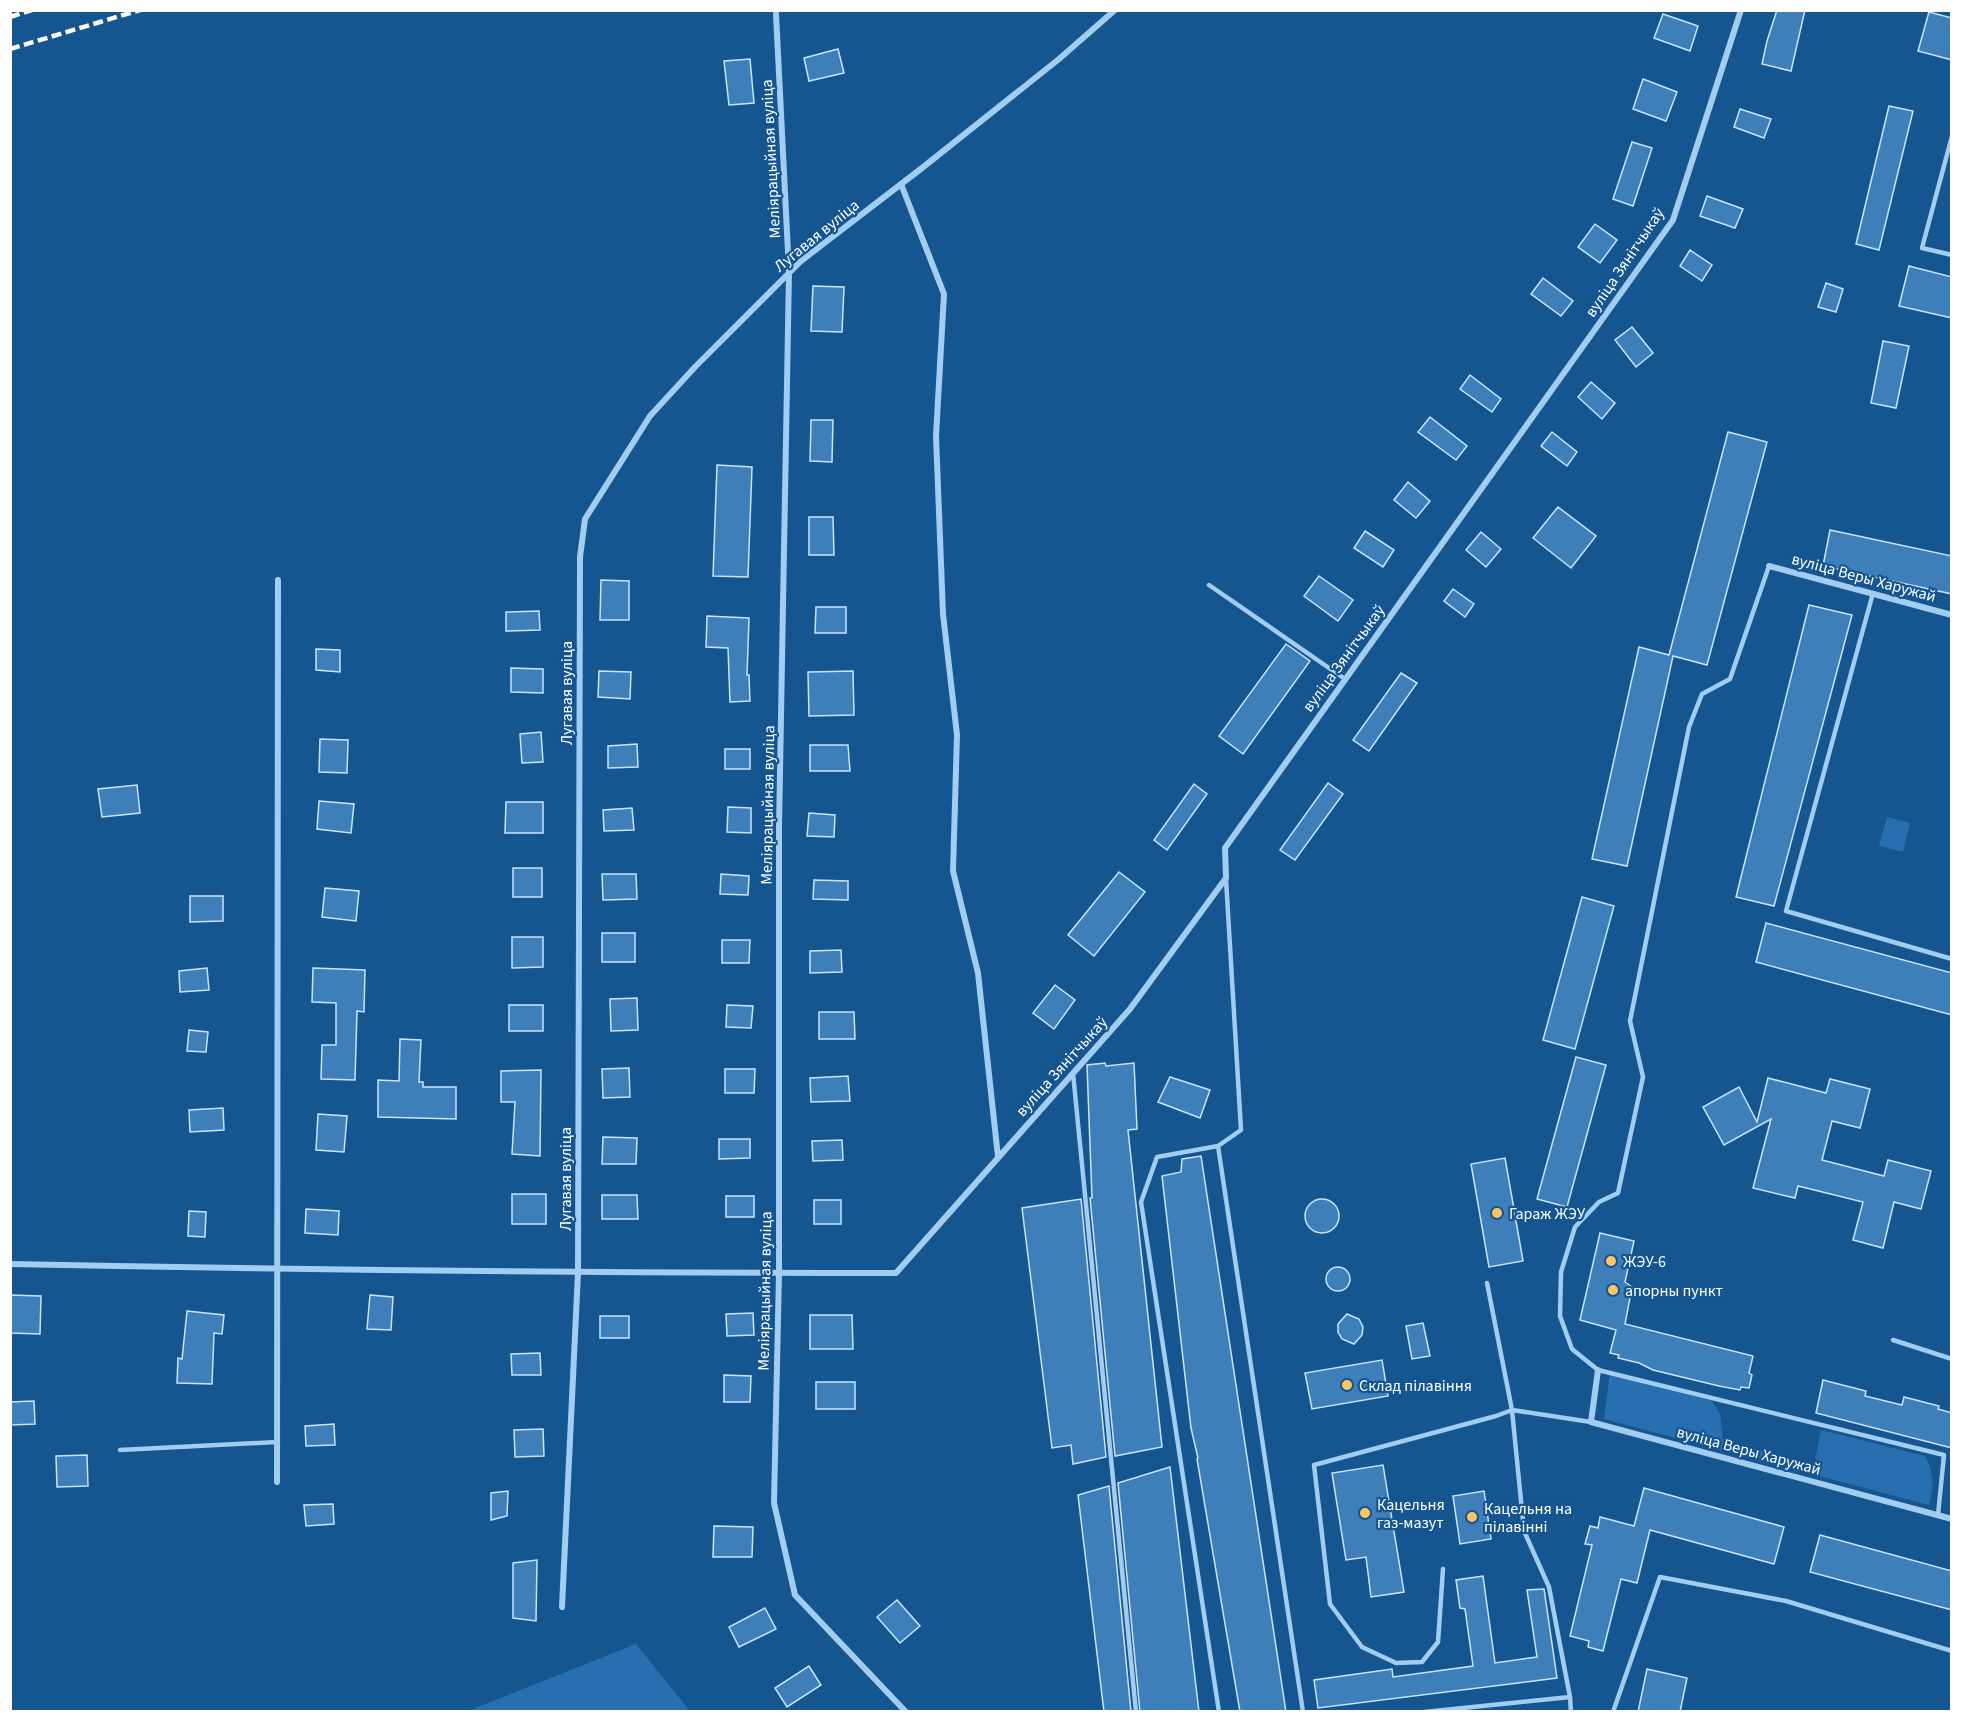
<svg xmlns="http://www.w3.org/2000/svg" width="1962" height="1722" font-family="'Source Sans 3',sans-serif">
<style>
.green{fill:#286faf}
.building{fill:#3e7fb9;stroke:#c9e4fc;stroke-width:1.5}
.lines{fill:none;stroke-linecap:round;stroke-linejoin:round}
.service{stroke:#a2ccf0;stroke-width:4.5}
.minor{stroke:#a2ccf0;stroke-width:6}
.rail{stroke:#fff;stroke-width:4.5;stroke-dasharray:10 4.5;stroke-linecap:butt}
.poi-dot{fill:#ffc562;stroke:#155590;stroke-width:2}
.labels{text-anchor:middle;stroke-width:4.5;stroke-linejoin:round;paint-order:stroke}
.street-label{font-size:16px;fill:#fff;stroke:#155590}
.poi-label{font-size:16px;fill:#fff;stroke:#155590;text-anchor:start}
</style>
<rect width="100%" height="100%" fill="#155590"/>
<!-- green -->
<g class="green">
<path d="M1887,817L1910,823L1903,852L1879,846Z"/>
<path d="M1610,1372L1712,1401L1720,1414L1723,1441L1814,1464L1821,1430L1925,1456C1934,1473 1934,1486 1929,1505L1604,1419Z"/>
<path d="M636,1644L690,1711H468Z"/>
</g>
<!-- building -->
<g class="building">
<path d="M1777,10H1805L1791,71L1762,64L1767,41Z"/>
<path d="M1929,12L1952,18V60L1918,51Z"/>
<path d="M1663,14L1698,26L1690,51L1654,38Z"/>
<path d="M838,49L844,73L809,81L804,58Z"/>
<path d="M750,59L754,103L729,105L724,61Z"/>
<path d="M1643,79L1677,92L1666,121L1633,109Z"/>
<path d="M1889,106L1913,111L1879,250L1856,244Z"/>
<path d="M1740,109L1771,119L1764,138L1734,127Z"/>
<path d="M1632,142L1652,148L1633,206L1613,199Z"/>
<path d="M1707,196L1743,209L1735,228L1700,216Z"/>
<path d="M1595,224L1617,240L1600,263L1578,247Z"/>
<path d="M1690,250L1712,265L1702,281L1680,266Z"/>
<path d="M1909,266L1952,277V318L1899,306Z"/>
<path d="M1543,278L1573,301L1561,316L1531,294Z"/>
<path d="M1826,283L1843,289L1836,312L1818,307Z"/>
<path d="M813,286L844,287L842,332L811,331Z"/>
<path d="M1632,327L1653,353L1636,367L1615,340Z"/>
<path d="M1883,341L1909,346L1896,408L1871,403Z"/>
<path d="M1470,375L1501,399L1492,412L1460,389Z"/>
<path d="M1591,382L1615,403L1602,419L1578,397Z"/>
<path d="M1430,417L1467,446L1456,460L1418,432Z"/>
<path d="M811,420H833L832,462L810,461Z"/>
<path d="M1552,432L1577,452L1567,466L1541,446Z"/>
<path d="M1728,432L1767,442L1707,665L1673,656L1627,866L1592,859L1639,647L1669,655Z"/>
<path d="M717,465L752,467L748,577L713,576Z"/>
<path d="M1408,482L1430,501L1416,518L1394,500Z"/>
<path d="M1558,507L1596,536L1571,568L1533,538Z"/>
<path d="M809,517H833L834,555H809Z"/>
<path d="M1830,530L1952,556V594L1823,566Z"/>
<path d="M1365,531L1394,550L1383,567L1354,548Z"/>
<path d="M1481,532L1501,549L1486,567L1466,550Z"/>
<path d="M1319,576L1353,600L1338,621L1304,596Z"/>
<path d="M601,580L629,581V620H600Z"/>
<path d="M1453,589L1474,604L1465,617L1444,601Z"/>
<path d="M1809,605L1852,615L1774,906L1736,897Z"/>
<path d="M816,607H846V633H815Z"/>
<path d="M539,611L540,630L506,631V612Z"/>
<path d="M707,616L749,618L747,675H749L750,701L730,702L728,648L706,647Z"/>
<path d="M1286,644L1310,661L1243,754L1219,736Z"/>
<path d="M316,649L340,650V672L316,670Z"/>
<path d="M511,668L543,669V693L511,692Z"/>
<path d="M599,671L631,672L630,699L598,697Z"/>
<path d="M853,671L854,715L809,716L808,672Z"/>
<path d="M1401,673L1417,683L1369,751L1353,740Z"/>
<path d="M541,732L543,762L522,763L520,734Z"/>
<path d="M320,739L348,740L347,773L319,772Z"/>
<path d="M637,744L638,767L608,768V746Z"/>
<path d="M810,745H848L850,771H810Z"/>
<rect x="725" y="749" width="25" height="20"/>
<path d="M1328,783L1343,794L1295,860L1280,850Z"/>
<path d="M1194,784L1207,794L1167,850L1154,840Z"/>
<path d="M137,785L140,813L102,817L98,789Z"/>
<path d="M319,801L354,804L351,833L317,829Z"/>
<path d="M506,802H543V833H505Z"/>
<path d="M728,807L751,808V833L727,832Z"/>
<path d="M632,808L634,830L604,831L603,810Z"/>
<path d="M809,813L835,815L834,837L807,836Z"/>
<rect x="513" y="868" width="29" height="29"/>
<path d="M1119,872L1145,892L1094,956L1068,935Z"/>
<path d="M602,874H636L637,899L603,900Z"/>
<path d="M721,874L749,876L748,895L720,894Z"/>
<path d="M814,880L848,881V900L813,899Z"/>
<path d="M325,888L359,891L356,921L322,917Z"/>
<path d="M190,896H223V921L190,922Z"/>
<path d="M1582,897L1614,906L1575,1049L1543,1040Z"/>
<path d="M1766,923L1952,973V1015L1756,962Z"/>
<rect x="602" y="933" width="33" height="29"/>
<path d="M512,937H543V967L512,968Z"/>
<path d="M722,940H750L749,963H722Z"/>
<path d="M841,950L842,972L810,973V951Z"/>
<path d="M207,968L209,990L180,992L179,971Z"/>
<path d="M313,968L365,970L364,1012L357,1011L355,1080L321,1079L322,1045H336V1003L312,1002Z"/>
<path d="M1055,985L1075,1000L1054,1029L1033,1013Z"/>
<path d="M637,998L638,1030L611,1031L610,999Z"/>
<rect x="509" y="1005" width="34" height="26"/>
<path d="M727,1005L753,1006L751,1028L726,1027Z"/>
<path d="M819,1012H854L855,1039H819Z"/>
<path d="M189,1030L208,1032L206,1052L187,1051Z"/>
<path d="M400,1039L421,1040L419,1082H423V1087H456V1119L378,1117V1080L399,1081Z"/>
<path d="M1576,1057L1606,1065L1567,1207L1537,1199Z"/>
<path d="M1105,1063L1106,1066L1134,1063L1137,1129L1128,1130L1162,1447L1115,1456L1090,1198H1092L1087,1065Z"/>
<path d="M629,1068L630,1097L603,1098L602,1069Z"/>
<path d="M725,1069H755L754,1093H725Z"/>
<path d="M541,1070L540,1156L512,1154L515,1102H501V1071Z"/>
<path d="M848,1076L850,1101L811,1102L810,1078Z"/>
<path d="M1170,1077L1210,1090L1200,1118L1158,1102Z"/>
<path d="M1768,1078L1826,1093L1830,1079L1870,1089L1860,1128L1832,1121L1822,1160L1884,1176L1888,1160L1931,1171L1921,1209L1894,1202L1883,1248L1853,1240L1863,1202L1798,1186L1795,1198L1753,1188L1771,1119L1724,1145L1703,1107L1739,1087L1757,1122Z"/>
<path d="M223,1108L224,1130L190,1132L189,1110Z"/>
<path d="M318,1114L347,1116L344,1152L316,1150Z"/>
<path d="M603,1137L637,1138L636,1164H602Z"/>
<path d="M719,1139H750V1158L719,1159Z"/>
<path d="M842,1140L843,1160L813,1161L812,1141Z"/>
<path d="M1201,1156L1286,1712H1240L1197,1459L1198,1458L1191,1428L1162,1176L1181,1172L1182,1159Z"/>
<path d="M1505,1158L1523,1261L1489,1267L1471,1164Z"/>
<rect x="512" y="1194" width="34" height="30"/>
<path d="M602,1195H637L638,1219H602Z"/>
<rect x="726" y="1196" width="28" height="21"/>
<circle cx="1322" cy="1216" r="17"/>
<path d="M1081,1199L1106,1457L1073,1464L1071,1445L1052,1448L1022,1208Z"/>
<rect x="814" y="1200" width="27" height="24"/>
<path d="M306,1209L339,1211L338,1235L305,1233Z"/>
<path d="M189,1211L206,1212L205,1237L188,1236Z"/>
<path d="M1600,1233L1634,1241L1625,1282L1632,1287L1625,1324L1753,1356L1749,1373L1752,1375L1749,1388L1741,1387L1740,1390L1719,1386L1653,1370L1639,1363L1618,1358L1619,1355L1610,1353L1616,1330L1580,1320Z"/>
<circle cx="1338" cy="1279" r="12"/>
<path d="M10,1295L41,1296L40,1334L10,1333Z"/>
<path d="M370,1295L393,1297L391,1330L367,1329Z"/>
<path d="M187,1311L224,1315L222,1334L214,1333L212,1384L177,1383L178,1358L182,1359Z"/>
<path d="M753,1313L754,1335L727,1336L726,1314Z"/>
<path d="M1347,1314L1359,1319L1363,1327L1362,1335L1354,1344L1342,1339L1338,1332V1324Z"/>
<path d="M810,1315H852L853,1349H810Z"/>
<rect x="600" y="1316" width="29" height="22"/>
<path d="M1423,1323L1430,1356L1412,1359L1406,1326Z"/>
<path d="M540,1353L541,1375H512L511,1354Z"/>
<path d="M1382,1360L1388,1396L1312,1409L1305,1373Z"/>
<path d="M724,1375L751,1376L750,1402H724Z"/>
<path d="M1823,1380L1866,1391L1865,1396L1902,1405L1904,1397L1939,1406L1938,1409L1952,1413V1448L1816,1413Z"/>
<rect x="816" y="1382" width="39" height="27"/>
<path d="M34,1401L35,1424L10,1425V1402Z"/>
<path d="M334,1424L335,1445L306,1446L305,1426Z"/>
<path d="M543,1429L544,1456L515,1457L514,1430Z"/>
<path d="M87,1455L88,1486L57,1487L56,1456Z"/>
<path d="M1383,1465L1404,1592L1371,1597L1366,1557L1346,1560L1332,1473Z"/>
<path d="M1170,1467L1199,1712H1140L1118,1483Z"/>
<path d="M1109,1486L1131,1712H1104L1078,1495Z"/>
<path d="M1644,1488L1784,1527L1774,1564L1650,1530L1637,1583L1621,1579L1603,1651L1588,1647L1589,1641L1570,1636L1592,1545L1585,1544L1590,1526L1598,1528L1600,1517L1634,1526Z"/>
<path d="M508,1491L507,1516L491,1520V1493Z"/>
<path d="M1484,1491L1491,1539L1460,1544L1453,1496Z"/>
<path d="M333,1504L334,1524L306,1526L304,1505Z"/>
<path d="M714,1526L753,1527L752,1557H713Z"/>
<path d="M1820,1535L1952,1571V1610L1810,1572Z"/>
<path d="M537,1560L536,1621L513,1618V1563Z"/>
<path d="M1483,1576L1495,1663L1537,1657L1527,1590L1544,1589L1557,1678L1318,1708L1314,1680L1392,1669L1393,1677L1473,1666L1465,1609L1460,1608L1456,1580Z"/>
<path d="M897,1600L920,1626L900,1643L877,1617Z"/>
<path d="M765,1608L776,1629L739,1647L729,1627Z"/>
<path d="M809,1666L821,1685L787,1707L775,1688Z"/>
<path d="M1647,1669L1687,1678L1680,1712H1638Z"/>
</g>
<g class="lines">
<!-- service -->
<g class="service">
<path d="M1952,136L1922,248L1952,255"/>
<path d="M1769,566L1730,679L1702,694L1689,727L1630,1021L1643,1077L1618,1193L1599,1202L1575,1227L1561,1272L1560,1316L1572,1349L1598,1370L1944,1455L1938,1515"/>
<path d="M1209,585L1345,679"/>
<path d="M1873,593L1786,911L1952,959"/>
<path d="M1226,879L1241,1130L1218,1146L1303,1712"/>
<path d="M1073,1073L1136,1712"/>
<path d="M1218,1146L1157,1157L1141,1202L1219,1712"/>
<path d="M1893,1340L1952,1359"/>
<path d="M120,1450L277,1442"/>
<path d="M1443,1569L1438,1642L1422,1662L1396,1663L1362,1647L1330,1604L1314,1465L1496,1416L1512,1410L1591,1422"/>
<path d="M1570,1697L1571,1712"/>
<path d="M1424,1712L1570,1697L1549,1587L1524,1531L1512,1410L1487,1283"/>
<path d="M1613,1712L1660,1577L1786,1601L1952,1651"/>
</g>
<!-- minor -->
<g class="minor">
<path d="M776,14L789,272L779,828V1273L774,1503L795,1595L906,1712"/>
<path d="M901,184L944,294L936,436L943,614L957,735L953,871L978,973L998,1157"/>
<path d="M1769,566L1952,615"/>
<path d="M10,1264C306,1270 601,1273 896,1273L1130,1009L1226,878L1225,848L1673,220L1741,10"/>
<path d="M1598,1370L1591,1422L1952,1519"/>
<path d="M277,1482L278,580"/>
<path d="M562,1607L578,1273L580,557L585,519L650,416L695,367L801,261L922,168L1059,59L1115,10"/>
</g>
<!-- rail -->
<g class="rail">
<path d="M10,17L32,10"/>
<path d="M10,49L140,10"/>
</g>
</g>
<!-- markers -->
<g class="poi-dot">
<circle cx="1497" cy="1213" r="6"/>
<circle cx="1611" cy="1261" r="6"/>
<circle cx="1613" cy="1290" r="6"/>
<circle cx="1347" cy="1385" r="6"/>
<circle cx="1365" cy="1513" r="6"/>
<circle cx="1472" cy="1517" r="6"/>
</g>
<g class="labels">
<!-- street labels -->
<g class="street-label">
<text transform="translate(770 159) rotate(-93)" y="6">Меліярацыйная вуліца</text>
<text transform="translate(816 235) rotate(-39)" y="6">Лугавая вуліца</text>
<text transform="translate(1624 262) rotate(-56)" y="6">вуліца Зянітчыкаў</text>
<text transform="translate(1864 577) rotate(15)" y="6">вуліца Веры Харужай</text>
<text transform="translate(1343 658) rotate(-54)" y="6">вуліца Зянітчыкаў</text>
<text transform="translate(566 693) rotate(-90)" y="6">Лугавая вуліца</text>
<text transform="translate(767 805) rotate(-89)" y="6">Меліярацыйная вуліца</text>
<text transform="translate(1061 1066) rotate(-48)" y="6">вуліца Зянітчыкаў</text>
<text transform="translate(565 1179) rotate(-90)" y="6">Лугавая вуліца</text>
<text transform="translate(764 1291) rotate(-89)" y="6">Меліярацыйная вуліца</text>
<text transform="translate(1749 1450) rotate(15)" y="6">вуліца Веры Харужай</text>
</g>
<!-- poi labels -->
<g class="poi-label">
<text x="1509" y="1219">Гараж ЖЭУ</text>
<text x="1623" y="1267">ЖЭУ-6</text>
<text x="1625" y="1296">апорны пункт</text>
<text x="1359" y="1391">Склад пілавіння</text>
<text x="1377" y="1510">Кацельня<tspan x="1377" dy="18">газ-мазут</tspan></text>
<text x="1484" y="1514">Кацельня на<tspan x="1484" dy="18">пілавінні</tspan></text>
</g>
</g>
<!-- border -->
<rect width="1962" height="1722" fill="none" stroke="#ffffff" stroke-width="24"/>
</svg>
